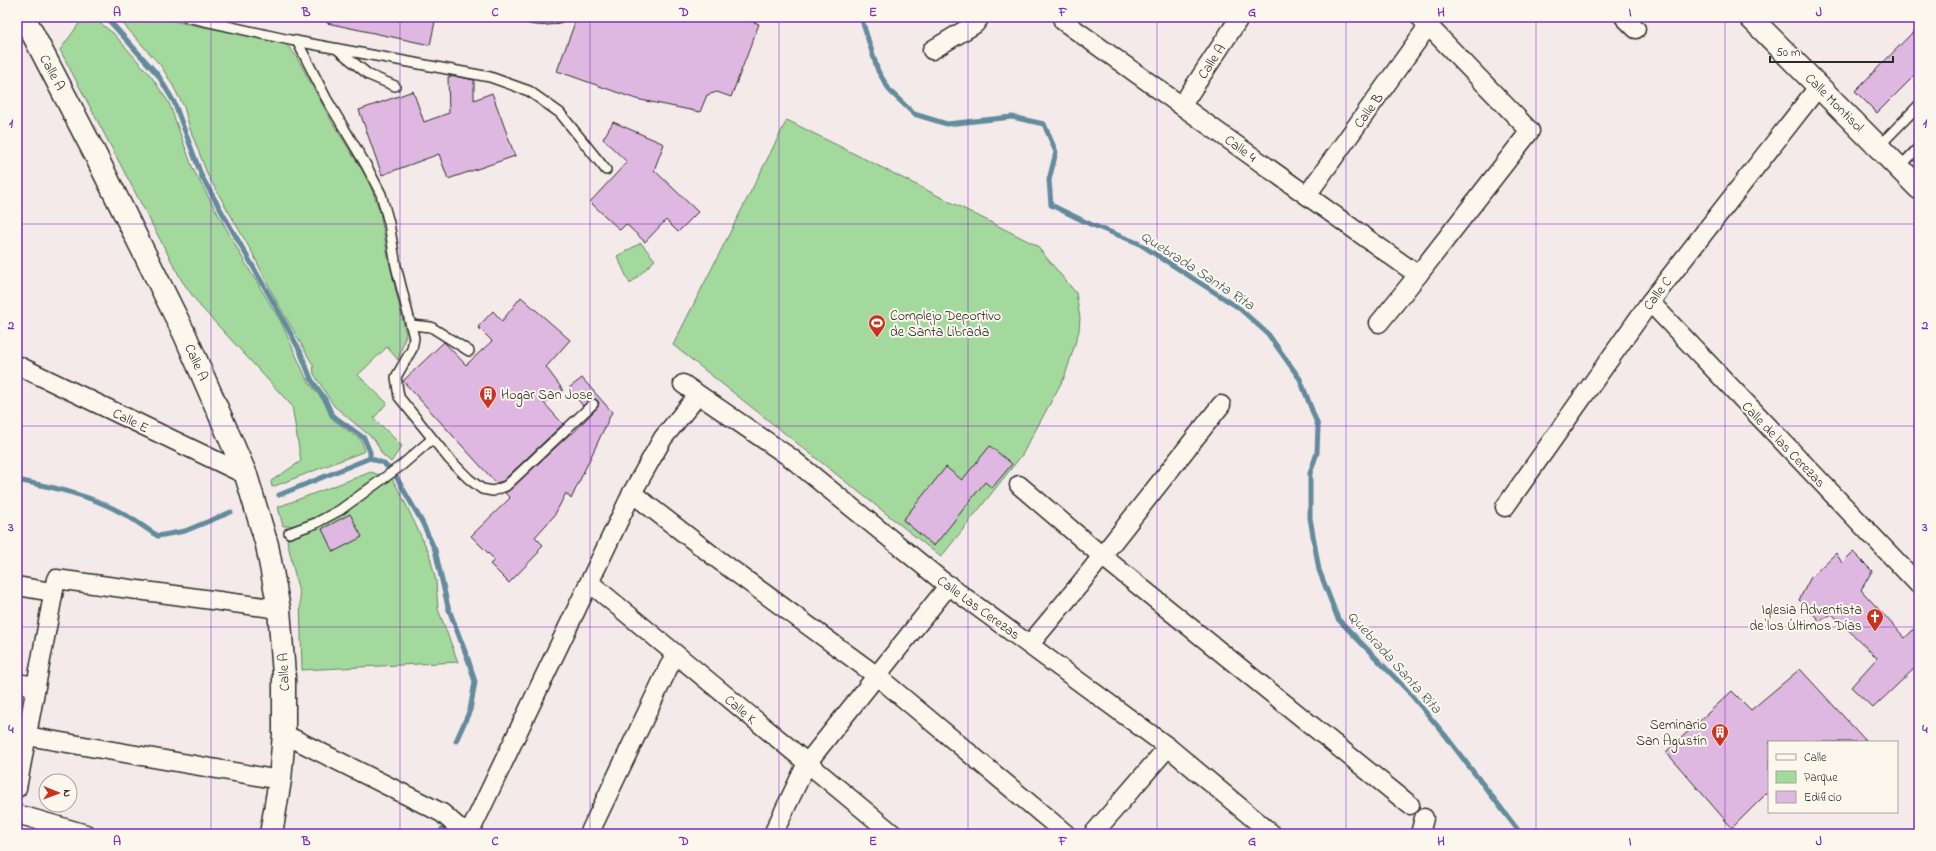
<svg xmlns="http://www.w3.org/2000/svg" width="1936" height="851" font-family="'Indie Flower',sans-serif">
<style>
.green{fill:#a3d99d;stroke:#678264}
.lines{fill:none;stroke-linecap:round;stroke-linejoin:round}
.stream{stroke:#628b9c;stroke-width:5}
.building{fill:#dfb8e1;stroke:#2b2b2b}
.service-casing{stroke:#2b2b2b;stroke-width:12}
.minor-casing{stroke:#2b2b2b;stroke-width:21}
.tertiary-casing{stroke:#2b2b2b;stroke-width:25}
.service{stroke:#fbf7ec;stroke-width:9}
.minor{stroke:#fbf7ec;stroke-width:18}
.tertiary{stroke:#fbf7ec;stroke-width:22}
.grid{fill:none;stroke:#7b2cbf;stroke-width:1;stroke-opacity:0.55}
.labels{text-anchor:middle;stroke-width:4;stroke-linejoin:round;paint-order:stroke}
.street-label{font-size:14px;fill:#2b2b2b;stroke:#fbf7ec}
.poi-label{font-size:14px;fill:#2b2b2b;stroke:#fbf7ec;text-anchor:start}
.water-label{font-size:15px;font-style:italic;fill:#475b64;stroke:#fbf7ec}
.neatline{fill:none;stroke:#7b2cbf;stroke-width:1.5}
.grid-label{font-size:13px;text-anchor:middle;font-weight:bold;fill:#7b2cbf}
</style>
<rect width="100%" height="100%" fill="#f5eaea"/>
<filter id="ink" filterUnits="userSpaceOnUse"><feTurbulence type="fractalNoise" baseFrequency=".025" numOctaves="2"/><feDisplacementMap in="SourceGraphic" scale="8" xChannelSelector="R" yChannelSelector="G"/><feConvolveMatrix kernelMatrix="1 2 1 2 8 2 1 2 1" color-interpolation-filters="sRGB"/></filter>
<g filter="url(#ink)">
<!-- green -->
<g class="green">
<path d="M84,17H92L113,33L151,76L169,103L193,169L247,266L281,322L307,380L325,403L331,418L361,440L365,451L272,487L271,481L301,461L292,406L200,306L182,281L60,50Z"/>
<path d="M117,17H153L275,41L286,44L295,54L332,122L369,181L380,212L388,257L406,334L398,360L387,347L358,375L387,403L374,418L402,446L391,462L382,454L375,440L334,406L314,374L313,365L272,293L253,254L208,176L190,129L184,107L172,84L161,66Z"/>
<path d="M787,120L1036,245L1076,293L1080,318L1079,331L1065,376L1022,455L941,557L673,345Z"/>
<path d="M641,243L655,260L630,284L617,256Z"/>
<path d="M371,472L382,476C355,495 317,527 283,526L278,507Z"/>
<path d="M392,479L400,492L429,553L436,581L438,609L458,662L302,670L300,597L287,540L320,524Z"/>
</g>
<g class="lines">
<!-- stream -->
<g class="stream">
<path d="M106,17L158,75L174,102L202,177L280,314L300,351L311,379L325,399L332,415L364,438L370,452V458"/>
<path d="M861,17L878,71L890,91L914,114L947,124L1012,117L1044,124L1056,152L1049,180L1051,205L1090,224L1138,243L1239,308L1268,334L1300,379L1318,426L1317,453L1310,473V518L1319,570L1338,619L1407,690L1445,735L1521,834"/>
<path d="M17,480C52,487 90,495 122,513C134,519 146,529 158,536L185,531L231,512"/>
<path d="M279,495L370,458L383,463L394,473L422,522L435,550L448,607L469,662L475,682L470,710L456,741"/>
<path d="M440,834L442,829"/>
</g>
</g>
<!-- building -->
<g class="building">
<path d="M327,17H436L430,45L327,23Z"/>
<path d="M577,17H742L759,24L731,97L717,92L707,95L700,112L636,99L557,71Z"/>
<path d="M1919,26V71L1877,113L1855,91Z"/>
<path d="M454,76L474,80V100L492,93L515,156L448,179L439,154L382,175L359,110L413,91L424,122L449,113L448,77Z"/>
<path d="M613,122L664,144L654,170L698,212L678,232L666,220L645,242L626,224L620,230L590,202L627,162L603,139Z"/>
<path d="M521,297L570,340L546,367L563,390L544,403L563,424L503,481L496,483L403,381L444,342L466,365L492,341L478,327L493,311L502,321Z"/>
<path d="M582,378L612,412L571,499L566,493L554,516L535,537L543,545L538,550L539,552L509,583L490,564L495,560L471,536L510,498L505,493L510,490L571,433L572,434L597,408L599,403L597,400L591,398L583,406L569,388Z"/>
<path d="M990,446L1012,464L992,488L985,482L934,546L903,520L946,467L962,480Z"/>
<path d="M350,514L362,537L333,552L322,529Z"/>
<path d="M1853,552L1872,571L1861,590L1905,638L1919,624V664L1873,708L1851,687L1877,658L1832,614L1820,621L1799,600L1811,577L1836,553L1842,563Z"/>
<path d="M1800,669L1867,742H1769V791L1732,828L1666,752L1732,691L1751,710Z"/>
</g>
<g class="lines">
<!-- service casing -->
<g class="service-casing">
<g id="service">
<path d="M187,17L290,40L490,77L529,91L560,113L606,170"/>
<path d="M524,17C537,21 548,21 560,17"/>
<path d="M297,41L326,98L366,165L381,194L389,223L396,266L414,338L412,349L396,377L399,397L449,459L469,479L482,489L493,491L506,486L593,404"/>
<path d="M337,49L369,75L395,86"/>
<path d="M1878,147L1919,105"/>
<path d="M1899,168L1919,147"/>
<path d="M411,325L431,327L469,351"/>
<path d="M289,533L316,523L340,510L402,465L432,439"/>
</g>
</g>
<!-- minor casing -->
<g class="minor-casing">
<g id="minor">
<path d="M1624,17L1636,29"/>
<path d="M1063,21L1418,275"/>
<path d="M932,50L975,24L980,17"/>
<path d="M1182,105L1240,17"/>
<path d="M1307,195L1428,26"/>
<path d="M1650,302L1919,585"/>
<path d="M1379,323L1418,275L1530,131L1420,17"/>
<path d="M17,365L246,475"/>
<path d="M683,384L791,458L941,580L1168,747L1272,834"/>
<path d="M1019,485L1102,556L1410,805"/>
<path d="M632,493L716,558L877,676L1066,834"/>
<path d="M1505,507L1650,302L1819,86"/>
<path d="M590,583L893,834"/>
<path d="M17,586L52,592"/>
<path d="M1030,644L1080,584L1221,405"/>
<path d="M17,683L36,686"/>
<path d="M284,734L442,813L466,834"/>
<path d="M27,736L280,780"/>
<path d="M17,788L56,579L279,609"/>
<path d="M17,814L86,834"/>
<path d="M469,834L632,493L663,438L698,395"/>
<path d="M589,834L675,654"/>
<path d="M773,834L807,763L949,585"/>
<path d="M1093,834L1168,747"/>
<path d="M1420,834L1424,818"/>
</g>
</g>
<!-- tertiary casing -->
<g class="tertiary-casing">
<g id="tertiary">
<path d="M24,17L94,152L185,335L246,475L267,545L279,609L284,675V734L280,780L271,834"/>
<path d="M1750,17L1919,188"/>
</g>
</g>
<!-- service -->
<use href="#service" class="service"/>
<!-- minor -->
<use href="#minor" class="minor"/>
<!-- tertiary -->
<use href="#tertiary" class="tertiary"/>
</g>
</g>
<!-- grid -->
<path class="grid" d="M211,17V834M400,17V834M590,17V834M779,17V834M968,17V834M1157,17V834M1346,17V834M1536,17V834M1725,17V834M17,224H1919M17,426H1919M17,627H1919"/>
<!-- icons -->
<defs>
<g id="stadium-pin" transform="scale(0.9)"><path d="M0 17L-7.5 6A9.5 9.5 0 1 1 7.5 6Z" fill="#c8321e" stroke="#fbf7ec"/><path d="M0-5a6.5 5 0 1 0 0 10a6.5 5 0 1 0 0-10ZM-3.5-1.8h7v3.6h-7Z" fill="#fff"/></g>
<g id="building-pin" transform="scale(0.9)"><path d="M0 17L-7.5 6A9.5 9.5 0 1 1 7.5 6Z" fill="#c8321e" stroke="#fbf7ec"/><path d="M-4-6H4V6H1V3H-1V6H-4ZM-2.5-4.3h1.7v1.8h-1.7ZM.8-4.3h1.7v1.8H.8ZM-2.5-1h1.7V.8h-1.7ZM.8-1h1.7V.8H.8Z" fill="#fff"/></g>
<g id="church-pin" transform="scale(0.9)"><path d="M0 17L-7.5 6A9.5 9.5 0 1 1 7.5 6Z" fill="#c8321e" stroke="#fbf7ec"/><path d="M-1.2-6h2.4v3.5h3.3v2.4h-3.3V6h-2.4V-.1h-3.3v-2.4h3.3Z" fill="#fff"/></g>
</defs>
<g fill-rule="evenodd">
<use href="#stadium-pin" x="877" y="323"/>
<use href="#building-pin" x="488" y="394"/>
<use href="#church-pin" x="1875" y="617"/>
<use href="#building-pin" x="1720" y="732"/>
</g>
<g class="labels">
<!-- street labels -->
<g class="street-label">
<text transform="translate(1211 61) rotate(-57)" y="5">Calle A</text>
<text transform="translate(53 72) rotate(62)" y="5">Calle A</text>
<text transform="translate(1835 102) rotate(45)" y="5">Calle Montisol</text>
<text transform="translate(1368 110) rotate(-54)" y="5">Calle B</text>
<text transform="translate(1241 148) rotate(36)" y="5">Calle 4</text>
<text transform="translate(1657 293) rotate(-53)" y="5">Calle C</text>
<text transform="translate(197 362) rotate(66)" y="5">Calle A</text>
<text transform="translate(131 420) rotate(26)" y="5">Calle E</text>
<text transform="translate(1784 444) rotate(46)" y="5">Calle de las Cerezas</text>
<text transform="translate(979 607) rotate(36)" y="5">Calle Las Cerezas</text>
<text transform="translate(283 672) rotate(-93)" y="5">Calle A</text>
<text transform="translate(741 709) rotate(40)" y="5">Calle K</text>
</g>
<!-- poi labels -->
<g class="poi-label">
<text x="890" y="320">Complejo Deportivo<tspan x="890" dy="16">de Santa Librada</tspan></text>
<text x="501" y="399">Hogar San Jose</text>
<text x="1862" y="614" text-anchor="end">Iglesia Adventista<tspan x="1862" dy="16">de los Últimos Días</tspan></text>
<text x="1707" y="729" text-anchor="end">Seminario<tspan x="1707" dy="16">San Agustín</tspan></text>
</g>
<!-- water labels -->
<g class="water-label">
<text transform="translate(1198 270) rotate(33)" y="5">Quebrada Santa Rita</text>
<text transform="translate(1395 662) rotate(48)" y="5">Quebrada Santa Rita</text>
</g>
</g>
<!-- margin -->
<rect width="1936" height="851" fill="none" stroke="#fbf7ec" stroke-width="44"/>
<!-- legend -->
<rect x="1768" y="741" width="130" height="72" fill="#fbf7ec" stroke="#a8a59f"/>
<rect x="1776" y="754" width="20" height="6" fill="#fbf7ec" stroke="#a8a59f"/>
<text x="1804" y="761" font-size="12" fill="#2b2b2b">Calle</text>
<rect x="1776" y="771" width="20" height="12" fill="#a3d99d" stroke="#a8a59f"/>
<text x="1804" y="781" font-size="12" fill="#2b2b2b">Parque</text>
<rect x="1776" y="791" width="20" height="12" fill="#dfb8e1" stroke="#a8a59f"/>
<text x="1804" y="801" font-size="12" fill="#2b2b2b">Edificio</text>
<!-- north arrow -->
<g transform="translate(58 793) rotate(91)"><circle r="19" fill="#fbf7ec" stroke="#a8a59f"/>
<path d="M0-3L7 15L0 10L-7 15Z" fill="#c8321e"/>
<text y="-6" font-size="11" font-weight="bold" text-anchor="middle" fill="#2b2b2b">N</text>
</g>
<!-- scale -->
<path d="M1770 56v6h123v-6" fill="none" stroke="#2b2b2b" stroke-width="2"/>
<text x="1776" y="56" font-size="12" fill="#2b2b2b" stroke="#fbf7ec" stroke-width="3" paint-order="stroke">50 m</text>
<rect x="22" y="22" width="1892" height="807" class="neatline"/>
<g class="grid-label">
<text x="117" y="16">A</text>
<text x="306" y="16">B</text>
<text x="495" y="16">C</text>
<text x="684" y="16">D</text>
<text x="873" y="16">E</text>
<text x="1063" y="16">F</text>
<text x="1252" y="16">G</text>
<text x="1441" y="16">H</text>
<text x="1630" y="16">I</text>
<text x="1819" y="16">J</text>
<text x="11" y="127">1</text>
<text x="1925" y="127">1</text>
<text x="11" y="329">2</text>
<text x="1925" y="329">2</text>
<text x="11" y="531">3</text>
<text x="1925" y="531">3</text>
<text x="11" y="733">4</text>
<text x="1925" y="733">4</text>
<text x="117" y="845">A</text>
<text x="306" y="845">B</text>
<text x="495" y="845">C</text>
<text x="684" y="845">D</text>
<text x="873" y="845">E</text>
<text x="1063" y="845">F</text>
<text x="1252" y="845">G</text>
<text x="1441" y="845">H</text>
<text x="1630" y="845">I</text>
<text x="1819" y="845">J</text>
</g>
</svg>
